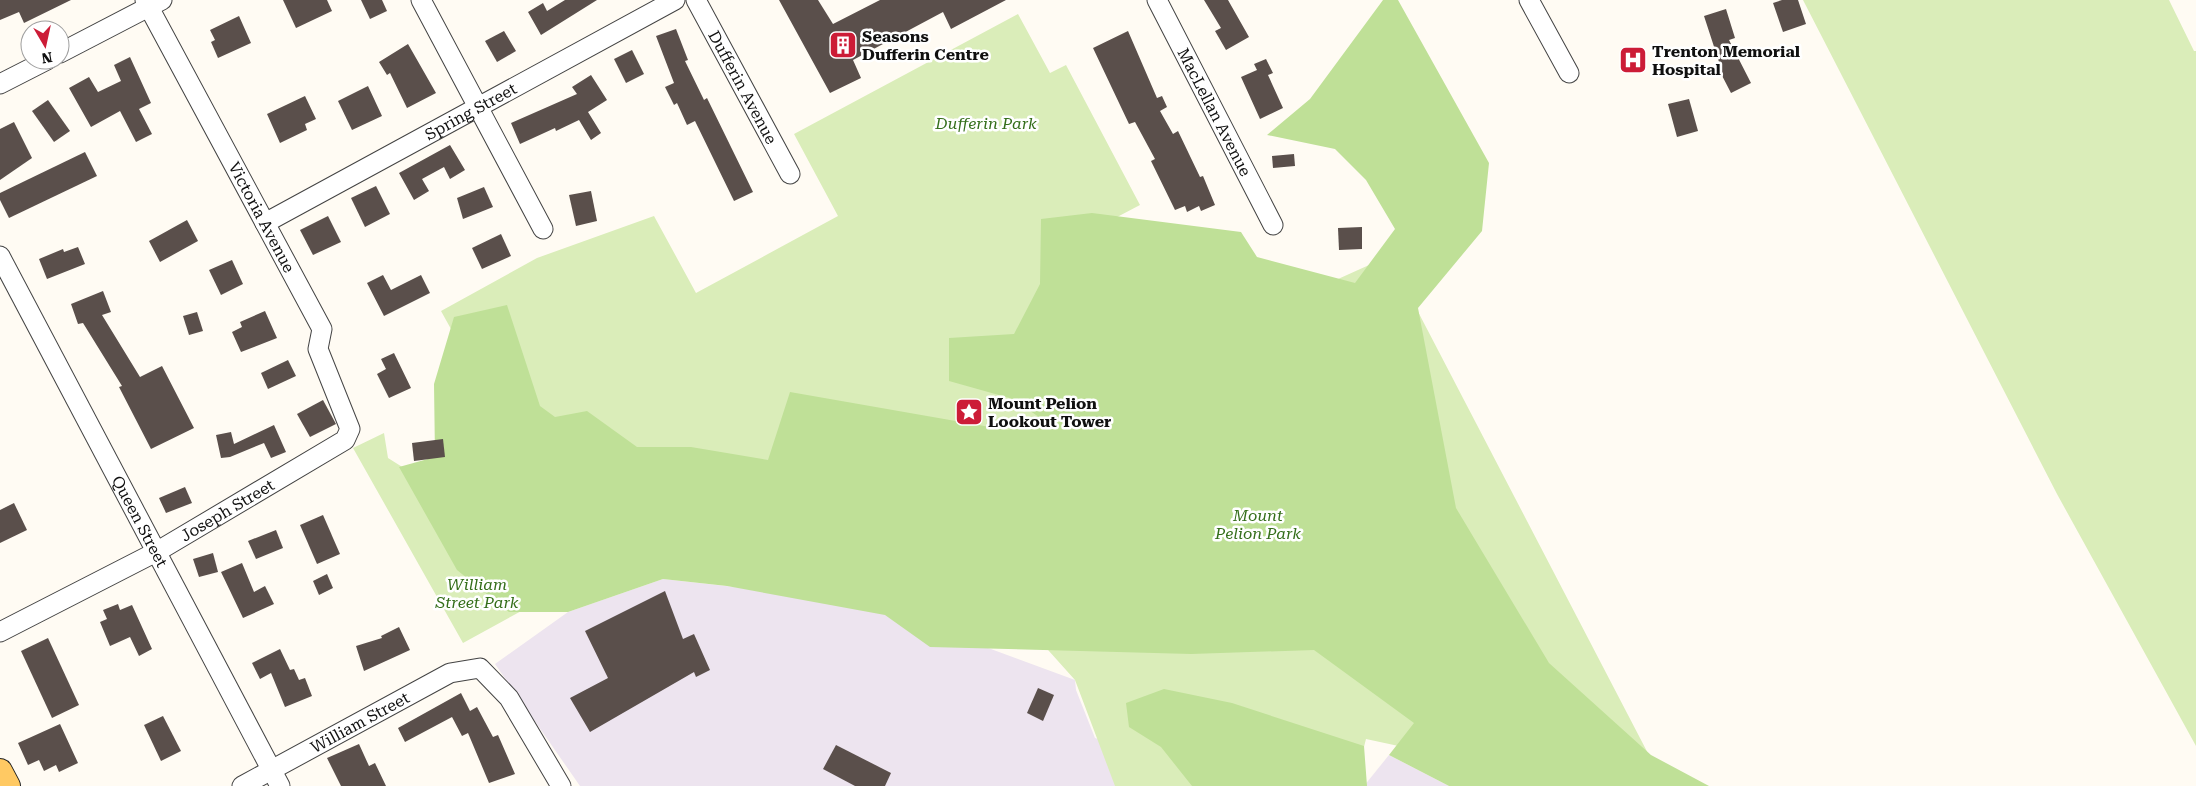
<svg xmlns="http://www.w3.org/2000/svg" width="2196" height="786" font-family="'Roboto Serif',serif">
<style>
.industrial{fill:#ede4ef}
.green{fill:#daedb9}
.forest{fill:#bfe097}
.building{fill:#5a4f4b}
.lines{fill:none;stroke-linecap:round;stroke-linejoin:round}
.minor-casing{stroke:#434343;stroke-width:21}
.major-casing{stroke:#212121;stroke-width:26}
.minor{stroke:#fff;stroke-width:19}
.major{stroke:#ffc963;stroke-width:24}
.labels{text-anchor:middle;stroke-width:5;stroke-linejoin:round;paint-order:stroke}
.poi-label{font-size:16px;font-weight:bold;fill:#101010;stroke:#fff;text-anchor:start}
.street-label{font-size:16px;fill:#101010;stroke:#fff}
.park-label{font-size:16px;font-style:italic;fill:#346e1a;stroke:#fff}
</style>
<rect width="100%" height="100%" fill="#fffbf3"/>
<!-- industrial -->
<g class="industrial">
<path d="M663,579L861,601L1075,680L1076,690L1095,738L1262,786H580L495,664L568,612Z"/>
<path d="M1389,755L1449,786H1364Z"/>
</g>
<!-- green -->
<g class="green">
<path d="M1803,0H2169L2194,51H2196V746L2057,494Z"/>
<path d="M1018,14L1050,73L1066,65L1140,205L1100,226L1327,284L1389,256L1665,786L1459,759L1366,739L1354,786H1115L1075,680L970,563L943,525L536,603L463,643L353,448L384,433L388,458L431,485L513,441L441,311L537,258L654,216L696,293L838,216L794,134Z"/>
</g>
<!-- forest -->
<g class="forest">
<path d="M1383,0H1398L1489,163L1482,231L1418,308L1456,508L1549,663L1651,755L1709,786H1449L1389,755L1414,723L1314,650L1191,654L930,647L885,615L727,586L663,579L568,612H509L457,570L399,467L435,457L434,384L454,317L507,305L540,406L555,417L587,411L637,447H691L768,460L790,392L1007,430L1046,422L1013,399L949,381V338L1014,334L1040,284L1041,219L1092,213L1241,232L1257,257L1355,283L1395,229L1366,180L1335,149L1267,135L1310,99Z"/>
<path d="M1164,689L1232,703L1364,746L1367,786H1192L1161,747L1129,727L1126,703Z"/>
</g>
<!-- building -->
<g class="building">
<path d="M0,0H71L24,23L19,12L0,20Z"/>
<path d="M283,0H327L332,11L296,28Z"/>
<path d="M361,0H382L387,11L370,19Z"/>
<path d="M565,0H597L541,35L528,12L543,3L547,11Z"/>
<path d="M779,0H818L833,24L880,0H1006L951,29L943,12L853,60L861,78L830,93Z"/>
<path d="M1204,0H1228L1249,37L1226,50L1215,31L1221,28Z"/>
<path d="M1782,0H1798L1806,24L1783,32L1773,3Z"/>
<path d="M1726,9L1735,38L1729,40L1751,83L1731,93L1716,64L1719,62L1704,16Z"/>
<path d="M239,16L251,43L218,58L211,42L215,40L210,30Z"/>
<path d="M676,29L688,60L685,61L704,100L707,98L753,192L734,201L695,121L687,125L677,103L674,105L665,87L674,83L656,36Z"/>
<path d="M504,31L516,51L497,62L485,41Z"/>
<path d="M1128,31L1157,98L1162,96L1167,107L1160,111L1173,134L1178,131L1200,177L1203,176L1215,205L1201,211L1199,206L1187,212L1185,206L1175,210L1151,161L1155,159L1135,122L1129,124L1093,48Z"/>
<path d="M408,44L436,93L407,108L390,73L387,75L379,62Z"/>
<path d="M632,50L644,74L626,83L614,59Z"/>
<path d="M130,57L151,103L139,109L152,134L136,142L120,111L91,127L69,88L89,77L98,92L121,81L114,65Z"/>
<path d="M1266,59L1273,73L1268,75L1283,108L1260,119L1241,77L1257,70L1254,64Z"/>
<path d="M591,75L607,100L588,112L601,133L591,140L579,120L556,131L555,128L520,144L511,123L577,94L572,87Z"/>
<path d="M368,86L382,116L352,130L338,101Z"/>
<path d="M305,96L316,119L305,124L307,130L280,143L267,114Z"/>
<path d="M1689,99L1698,131L1677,137L1668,104Z"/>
<path d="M48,100L70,131L54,142L32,111Z"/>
<path d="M14,122L32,158L0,180V129Z"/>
<path d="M450,145L465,170L450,179L444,167L422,179L429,191L414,200L399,173Z"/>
<path d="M85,152L97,176L9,218L0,200V193Z"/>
<path d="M1294,154L1295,166L1273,168L1272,156Z"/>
<path d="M376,186L390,214L365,227L351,198Z"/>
<path d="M484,187L493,207L463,219L457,198Z"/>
<path d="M591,191L597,221L576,226L569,195Z"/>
<path d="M328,216L341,242L313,255L300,230Z"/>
<path d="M187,220L198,241L160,262L149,241Z"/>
<path d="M1362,227V249L1339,250L1338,228Z"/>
<path d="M501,234L511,256L482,269L472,248Z"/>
<path d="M78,247L85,264L47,279L39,259L63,249L64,252Z"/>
<path d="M232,260L243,284L221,295L209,270Z"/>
<path d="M383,275L391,290L421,275L430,293L384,316L367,283Z"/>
<path d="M103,291L111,312L102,315L140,377L162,366L194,428L151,449L119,387L122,386L83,323L78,324L71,304Z"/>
<path d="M265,311L277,338L241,352L232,332L242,327L240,322Z"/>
<path d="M197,312L203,331L189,335L183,316Z"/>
<path d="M394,353L411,388L389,398L377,374L386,369L381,359Z"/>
<path d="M288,360L296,376L268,389L261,373Z"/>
<path d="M323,400L336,424L310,437L297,414Z"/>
<path d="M274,425L286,452L271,458L264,443L230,457L221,458L216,435L231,432L234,444Z"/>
<path d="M443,439L445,457L414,461L412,443Z"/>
<path d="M185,487L192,503L166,513L159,498Z"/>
<path d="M14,503L27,530L0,543V510Z"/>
<path d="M323,515L340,554L317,564L300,525Z"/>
<path d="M276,530L283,548L256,559L248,541Z"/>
<path d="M213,553L218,572L199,577L193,559Z"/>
<path d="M242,563L254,592L265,586L274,604L243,618L221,572Z"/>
<path d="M327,574L333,588L319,595L313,581Z"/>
<path d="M665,591L683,639L694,634L710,670L696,677L694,672L590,732L570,698L608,678L585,631Z"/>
<path d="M118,604L120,610L132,605L152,649L139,656L130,637L110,646L100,622L107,619L103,610Z"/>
<path d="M399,627L410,650L364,671L356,646L382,638L381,636Z"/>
<path d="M48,638L79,705L52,718L21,651Z"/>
<path d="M280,649L290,670L294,669L299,680L305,678L312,696L285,707L271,673L260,679L252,663Z"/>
<path d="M1038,688L1054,695L1043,721L1027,713Z"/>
<path d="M461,693L470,711L477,707L493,737L498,735L515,774L489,783L468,733L462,736L452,717L405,742L398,728Z"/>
<path d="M163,716L181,751L161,761L144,725Z"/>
<path d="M60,724L78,763L59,772L56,765L44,771L39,760L28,765L18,743Z"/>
<path d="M359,744L369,766L375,763L386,786H341L327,758Z"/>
<path d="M836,745L891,773L885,786H855L823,769Z"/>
</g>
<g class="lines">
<!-- minor casing -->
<g class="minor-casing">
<g id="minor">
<path d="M421,0L543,229"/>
<path id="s1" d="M696,0L790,174"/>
<path id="s2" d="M1157,0L1273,225"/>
<path d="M1529,0L1569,73"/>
<path d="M60,53L162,0"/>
<path d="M0,84L47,60"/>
<path id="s3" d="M265,223L675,0"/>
<path id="s4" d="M0,256L280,786"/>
<path id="s5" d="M0,632L158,551L345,440L350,429L318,349L322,329L145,0"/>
<path id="s6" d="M242,786L450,673L480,668L509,698L561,786"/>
</g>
</g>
<!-- major casing -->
<g class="major-casing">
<path id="major" d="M0,771L8,786"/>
</g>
<!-- minor -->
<use href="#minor" class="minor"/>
<!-- major -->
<use href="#major" class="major"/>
</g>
<!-- icons -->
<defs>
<g id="building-square" transform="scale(1.4375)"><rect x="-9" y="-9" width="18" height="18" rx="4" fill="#cc1c37" stroke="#fff"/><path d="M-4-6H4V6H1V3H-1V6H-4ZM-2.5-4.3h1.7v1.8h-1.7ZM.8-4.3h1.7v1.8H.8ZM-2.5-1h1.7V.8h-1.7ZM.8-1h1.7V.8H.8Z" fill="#fff"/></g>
<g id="hospital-square" transform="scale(1.4375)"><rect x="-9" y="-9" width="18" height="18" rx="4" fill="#cc1c37" stroke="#fff"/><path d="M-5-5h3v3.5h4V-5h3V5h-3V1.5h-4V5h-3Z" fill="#fff"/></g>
<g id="sight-square" transform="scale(1.4375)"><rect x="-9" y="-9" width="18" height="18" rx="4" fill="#cc1c37" stroke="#fff"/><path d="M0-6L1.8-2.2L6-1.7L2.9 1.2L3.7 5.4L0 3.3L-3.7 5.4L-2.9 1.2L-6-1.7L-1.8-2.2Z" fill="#fff"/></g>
</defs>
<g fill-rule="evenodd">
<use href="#building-square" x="843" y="45"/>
<use href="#hospital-square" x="1633" y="60"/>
<use href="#sight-square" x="969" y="412"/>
</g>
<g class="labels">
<!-- poi labels -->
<g class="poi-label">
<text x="862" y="42">Seasons<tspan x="862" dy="18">Dufferin Centre</tspan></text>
<text x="1652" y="57">Trenton Memorial<tspan x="1652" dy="18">Hospital</tspan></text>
<text x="988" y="409">Mount Pelion<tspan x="988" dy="18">Lookout Tower</tspan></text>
</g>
<!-- street labels -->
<g class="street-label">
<text dy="6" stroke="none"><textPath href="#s1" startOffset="99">Dufferin Avenue</textPath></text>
<text dy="6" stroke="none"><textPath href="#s3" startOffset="234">Spring Street</textPath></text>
<text dy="6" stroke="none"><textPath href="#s2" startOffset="126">MacLellan Avenue</textPath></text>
<text transform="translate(262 217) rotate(62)" y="6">Victoria Avenue</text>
<text dy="6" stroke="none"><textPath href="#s5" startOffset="258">Joseph Street</textPath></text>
<text dy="6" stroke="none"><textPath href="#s4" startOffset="300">Queen Street</textPath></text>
<text dy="6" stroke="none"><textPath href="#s6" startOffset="134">William Street</textPath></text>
</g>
<!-- park labels -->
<g class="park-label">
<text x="986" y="129">Dufferin Park</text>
<text x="1258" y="521">Mount<tspan x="1258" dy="18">Pelion Park</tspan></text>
<text x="477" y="590">William<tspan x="477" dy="18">Street Park</tspan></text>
</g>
</g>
<!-- north arrow -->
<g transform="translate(45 45) rotate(171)"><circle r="24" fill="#ffffff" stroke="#9f9f9f"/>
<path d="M0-4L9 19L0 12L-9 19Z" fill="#cc1c37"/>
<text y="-8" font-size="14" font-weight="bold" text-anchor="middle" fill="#101010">N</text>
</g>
</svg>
